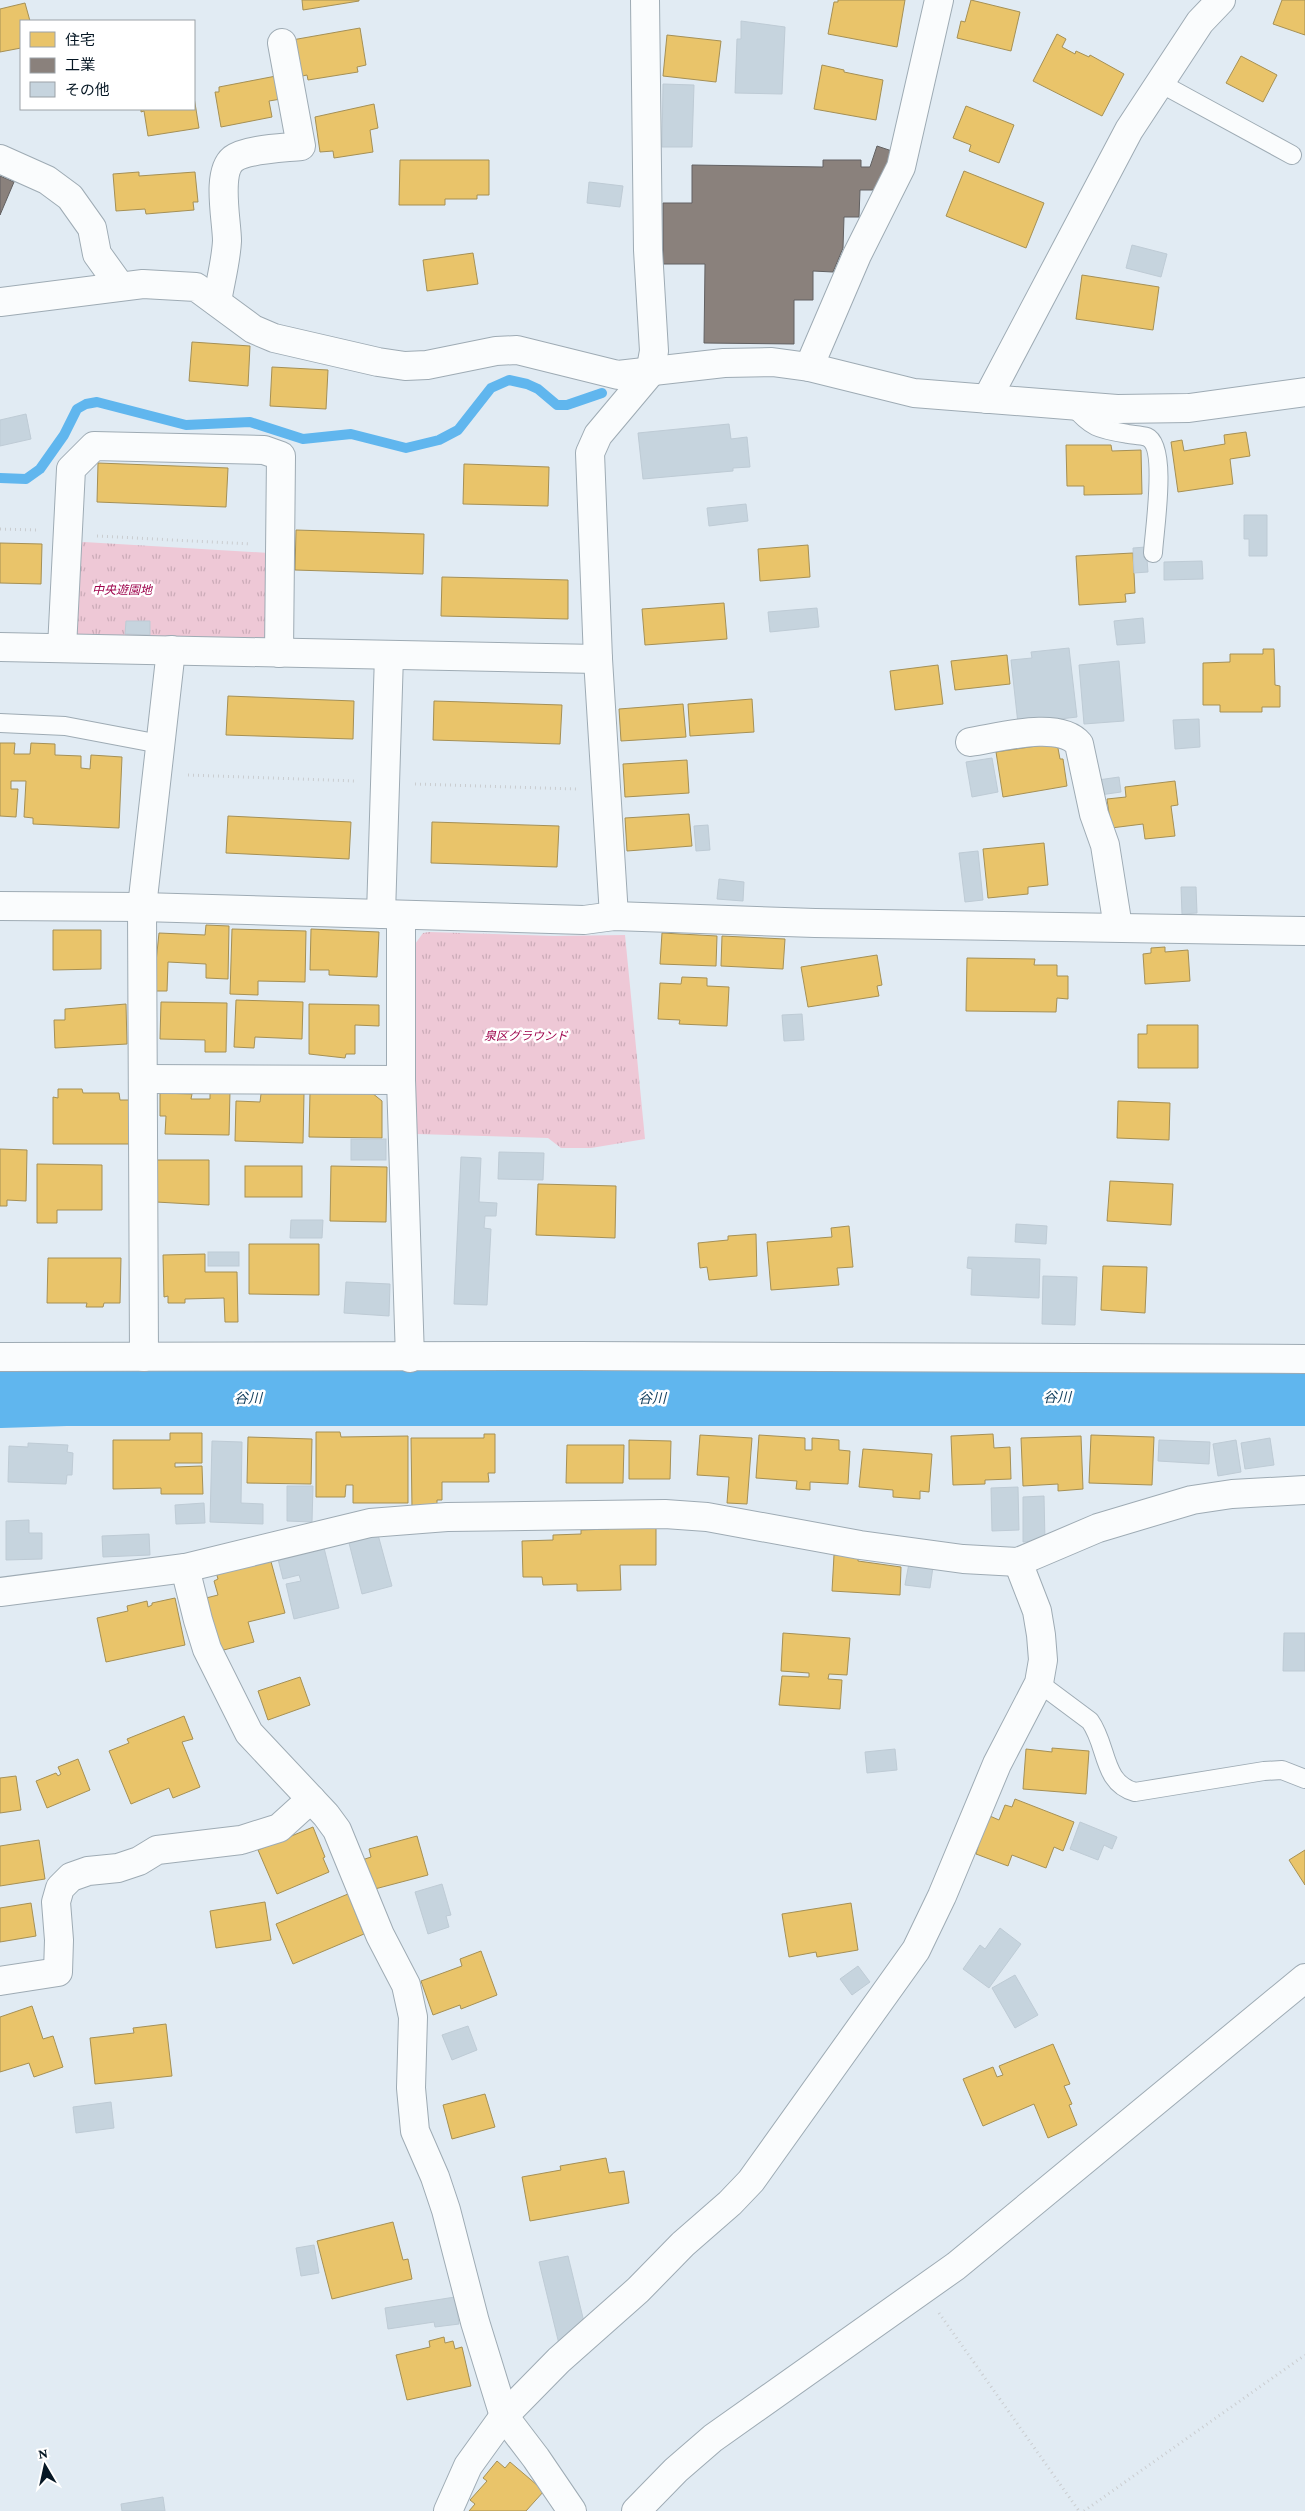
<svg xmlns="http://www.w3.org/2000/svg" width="1305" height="2511" font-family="'Crimson Pro','Noto Sans JP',serif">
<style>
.grass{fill:url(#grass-tufts)}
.homes{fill:#e9c46a;stroke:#a59055}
.industry{fill:#8a817c;stroke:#626162}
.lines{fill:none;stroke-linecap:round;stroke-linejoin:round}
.stream{stroke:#60b6ee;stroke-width:10}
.river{stroke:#60b6ee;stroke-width:58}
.building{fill:#c6d4de;stroke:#becbd5}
.service-casing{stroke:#9eabb4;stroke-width:20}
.minor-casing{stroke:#9eabb4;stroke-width:30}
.path{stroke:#cacdd0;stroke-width:3;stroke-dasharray:1 4;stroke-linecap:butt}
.service{stroke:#fafcfd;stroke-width:18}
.minor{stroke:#fafcfd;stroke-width:28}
.labels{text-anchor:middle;stroke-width:5;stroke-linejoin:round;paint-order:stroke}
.park-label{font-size:12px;font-style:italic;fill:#9f054d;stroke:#fff}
.water-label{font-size:14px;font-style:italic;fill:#0f3d5c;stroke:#fff}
</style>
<defs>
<pattern id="grass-tufts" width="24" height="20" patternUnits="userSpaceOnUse" patternTransform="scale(1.25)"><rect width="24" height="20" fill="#eec8d6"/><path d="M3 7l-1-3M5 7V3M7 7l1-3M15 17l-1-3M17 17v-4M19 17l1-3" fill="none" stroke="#cbabb8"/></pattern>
</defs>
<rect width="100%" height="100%" fill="#e1ebf3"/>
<!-- grass -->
<g class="grass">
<path d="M84,542L269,553L266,637L262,640L80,637L75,634L79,543Z"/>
<path d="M429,932L555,936L625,935L645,1139L591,1148H561L548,1138L416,1134L415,944L423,933Z"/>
</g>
<!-- homes -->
<g class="homes">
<path d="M302,0H359V1L303,10Z"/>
<path d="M838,0H905L897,47L828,34L834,2H838Z"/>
<path d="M971,0L1020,12L1011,51L957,38L961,21L965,22Z"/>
<path d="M1282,0H1305V35L1273,24Z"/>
<path d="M25,3L30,21H21V48L0,52V9Z"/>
<path d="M360,28L366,65L357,67L358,72L308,80L307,75L298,77L292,40Z"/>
<path d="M1057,34L1066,39L1062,47L1075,54L1076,51L1089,57L1090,55L1124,74L1102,116L1033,81Z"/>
<path d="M667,35L721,41L716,82L663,76Z"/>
<path d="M1241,56L1277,75L1263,102L1226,83Z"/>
<path d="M822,65L844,70V72L883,80L876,120L814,109Z"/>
<path d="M276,76L281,99L269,101L272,117L221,127L215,92H219V87Z"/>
<path d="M194,97L199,128L148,136L144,111L141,112V109H194Z"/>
<path d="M374,104L378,128L370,130L373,152L334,158L333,151L320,152L315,117Z"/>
<path d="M966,106L1014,125L999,163L969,151L971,145L953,138Z"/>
<path d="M400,160H489V195H477V199H445V205H399Z"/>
<path d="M964,171L1044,203L1026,248L946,216Z"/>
<path d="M139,172V176L195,172L198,202H193L194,210L146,214L145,209L116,211L113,174Z"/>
<path d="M473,253L478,284L427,291L423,260Z"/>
<path d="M1082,275L1159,287L1153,330L1076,319Z"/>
<path d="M192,342L250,346L248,386L189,381Z"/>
<path d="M272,367L328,370L326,409L270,406Z"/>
<path d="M1246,432L1250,456L1230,459L1233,484L1178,492L1171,442L1182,440L1184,451L1225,444L1224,435Z"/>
<path d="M1066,445H1111L1112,451L1141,450L1142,494L1084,495V486H1067Z"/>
<path d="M98,463L228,468L226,507L97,502Z"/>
<path d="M464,464L549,467L548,506L463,504Z"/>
<path d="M296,530L424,534L423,574L295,570Z"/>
<path d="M0,543L42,544L41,584L0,583Z"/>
<path d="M808,545L810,577L760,581L758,549Z"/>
<path d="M1133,553L1135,593L1125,594L1126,602L1079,605L1076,556Z"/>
<path d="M442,577L568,580V619L441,616Z"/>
<path d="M724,603L727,639L645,645L642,609Z"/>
<path d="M1263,649H1274L1275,685L1280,686V707H1262V712H1220V705H1203V663L1230,662V654H1263Z"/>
<path d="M1007,655L1010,684L955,690L951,661Z"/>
<path d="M938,665L943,704L895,710L890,671Z"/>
<path d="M228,696L354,701L353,739L226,735Z"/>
<path d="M752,699L754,732L690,736L688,704Z"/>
<path d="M434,701L562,705L560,744L433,740Z"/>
<path d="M683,704L686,737L621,741L619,709Z"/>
<path d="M0,743H15L14,754H30L31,743L55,744V755L81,756V768L90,769L91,755L122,757L119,828L33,824V818L24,817L26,781H11V789H18L16,817L0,816Z"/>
<path d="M1057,743L1060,759H1063L1067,786L1003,797L996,752Z"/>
<path d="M687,760L689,793L625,797L623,764Z"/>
<path d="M1175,781L1178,805L1171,806L1175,836L1145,839L1143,824L1111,828L1107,799L1126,797L1125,787Z"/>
<path d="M689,814L692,846L627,851L625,818Z"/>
<path d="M228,816L351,822L349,859L226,853Z"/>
<path d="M432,822L559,826L557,867L431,863Z"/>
<path d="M1044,843L1048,885L1028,887V894L988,898L983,849Z"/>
<path d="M206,925L229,926L228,979L206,978V964L168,962L167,991H153L159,933L205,935Z"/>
<path d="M232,929L306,931L305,982L258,981V995L230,994Z"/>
<path d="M311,929L379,932L377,977L329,975V970H310Z"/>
<path d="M53,930H101V969L53,970Z"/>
<path d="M662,933L717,936L716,966L660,964Z"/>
<path d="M722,936L785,939L783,969L721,966Z"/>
<path d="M1165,947V952L1188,950L1190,981L1145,984L1143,954L1151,953V948Z"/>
<path d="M877,955L882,985L877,986L879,996L808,1007L801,967Z"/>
<path d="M967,958L1035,959L1034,965H1057V976H1068V999L1057,998L1056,1012L966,1011Z"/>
<path d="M682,977L707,978V986L729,987L727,1026L679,1024L680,1020L658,1019L660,983L681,984Z"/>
<path d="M236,1000L303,1002L302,1039L255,1037L254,1048L234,1047Z"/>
<path d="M161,1002L227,1003L226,1052H205V1040L160,1039Z"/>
<path d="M126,1004L127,1044L55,1048L54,1020H65V1009Z"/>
<path d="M309,1004L379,1005V1026L355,1025V1054H346L345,1058L309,1054Z"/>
<path d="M1147,1025H1198V1068H1138V1034H1147Z"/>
<path d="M58,1089H82L83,1093H119L120,1100H130V1144H53V1097L58,1098Z"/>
<path d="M210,1090L230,1091L229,1135L165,1134L166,1116H160V1093L192,1094L191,1099H210Z"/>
<path d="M310,1092L372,1093L382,1101V1138L309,1137Z"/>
<path d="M261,1094H304L303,1143L235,1141L236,1101L260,1102Z"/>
<path d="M1118,1101L1170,1103L1169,1140L1117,1138Z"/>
<path d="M0,1149L27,1150L26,1201L7,1200V1206H0Z"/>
<path d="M156,1160H209V1205L156,1202Z"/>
<path d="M37,1164L102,1165V1210H57V1223H37Z"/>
<rect x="245" y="1166" width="57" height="31"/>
<path d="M331,1166L387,1167L386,1222L330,1221Z"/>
<path d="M1110,1181L1173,1184L1171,1225L1107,1221Z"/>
<path d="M538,1184L616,1186L615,1238L536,1235Z"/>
<path d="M849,1226L853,1267L837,1268L839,1285L771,1290L767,1242L832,1237L831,1228Z"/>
<path d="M756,1234L757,1276L709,1280L707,1267L700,1268L698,1243L728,1240V1236Z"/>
<path d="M249,1244H319V1295L249,1294Z"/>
<path d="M205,1254V1272H237L238,1322H225L224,1298L185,1299V1303H168V1296L164,1297L163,1255Z"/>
<path d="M48,1258H121L120,1303H104L103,1307H86L87,1303H47Z"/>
<path d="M1103,1266L1147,1267L1145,1313L1101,1310Z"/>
<path d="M316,1432H340L341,1437L408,1436V1503H353V1485H346L345,1497H316Z"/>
<path d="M170,1433H202V1463H175V1467L202,1466L203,1494H161V1488L113,1489V1440H170Z"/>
<path d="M484,1434H495V1473H488L489,1482H442V1500H437V1508L412,1509L411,1438H484Z"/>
<path d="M993,1434L994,1448L1010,1447L1011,1479L985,1480V1484L953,1485L951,1436Z"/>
<path d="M700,1435L752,1438L747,1504L727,1503L729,1477L697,1475Z"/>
<path d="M759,1435L805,1438V1450H812V1438L839,1440V1450L850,1451L848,1484L810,1482V1490L796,1489L797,1481L756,1478Z"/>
<path d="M1091,1435L1154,1437L1152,1485L1089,1483Z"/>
<path d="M1081,1436L1083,1489L1058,1491V1484L1023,1486L1021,1438Z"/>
<path d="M248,1437L312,1439L311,1484L247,1483Z"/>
<path d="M629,1440L671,1441L670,1479H629Z"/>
<path d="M567,1445H624L623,1483H566Z"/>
<path d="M863,1449L932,1454L929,1492L920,1491V1499L893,1497V1490L859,1487Z"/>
<path d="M656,1525V1565H620L621,1590L577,1591V1584L543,1585L542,1577H523L522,1541L553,1540V1535L581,1534V1530L609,1529V1526Z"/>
<path d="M834,1555L858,1556V1561L901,1567L900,1595L832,1591Z"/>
<path d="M270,1558L285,1613L248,1622L254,1642L220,1651L206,1598L218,1595L214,1581L218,1579L216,1572Z"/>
<path d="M175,1598L185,1645L106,1662L97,1618L128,1611L127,1606L147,1601L148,1607L152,1605V1603Z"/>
<path d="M783,1633L850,1638L847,1675L829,1674L828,1679L842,1680L840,1709L779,1705L782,1676L809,1677V1673L781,1671Z"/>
<path d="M300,1677L310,1705L268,1720L258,1691Z"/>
<path d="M184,1716L193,1739L182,1742L200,1787L173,1798L169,1788L131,1804L109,1751L129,1743L127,1739Z"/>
<path d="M1052,1748L1089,1751L1086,1794L1023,1789L1026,1749L1052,1752Z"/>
<path d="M78,1759L90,1790L47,1808L36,1781L56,1773L58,1776L61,1774L58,1767Z"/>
<path d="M16,1776L21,1810L0,1813V1778Z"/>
<path d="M1015,1799L1074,1822L1063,1851L1054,1847L1046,1868L1012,1855L1008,1866L976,1854L978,1847L971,1845L983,1813L999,1820L1005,1805L1012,1807Z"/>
<path d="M313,1827L325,1857L323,1858L329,1872L277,1894L258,1850Z"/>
<path d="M417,1836L428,1875L371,1890L362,1860L371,1857L369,1849Z"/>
<path d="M39,1840L45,1879L0,1886V1846Z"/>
<path d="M1305,1850V1885L1289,1860Z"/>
<path d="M348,1894L364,1934L293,1964L276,1924Z"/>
<path d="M265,1902L271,1940L216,1948L210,1911Z"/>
<path d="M31,1903L36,1936L0,1942V1908Z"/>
<path d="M851,1903L858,1950L817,1957L816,1952L789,1957L782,1914Z"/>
<path d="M481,1951L497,1995L461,2009L460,2005L433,2015L421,1981L462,1966L460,1959Z"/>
<path d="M32,2006L43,2039L53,2036L63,2067L34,2077L29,2063L0,2072V2017Z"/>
<path d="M166,2024L172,2076L95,2084L90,2038L134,2033L133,2028Z"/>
<path d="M1053,2044L1070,2084L1064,2086L1072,2104L1069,2105L1077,2125L1048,2138L1034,2104L983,2126L963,2079L993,2067L997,2077L1003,2075L999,2066Z"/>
<path d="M485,2094L495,2127L452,2139L443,2105Z"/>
<path d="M606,2158L609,2173L624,2171L629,2203L530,2221L522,2177L561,2170L560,2166Z"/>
<path d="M393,2222L403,2260L408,2259L412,2279L332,2299L317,2241Z"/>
<path d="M444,2337L445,2343L453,2341L455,2349L462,2347L471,2386L407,2400L396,2355L430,2347L429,2341Z"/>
<path d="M497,2461L505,2468L510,2462L544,2491L526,2511H469L475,2504L470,2500L487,2481L483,2478Z"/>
</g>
<!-- industry -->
<g class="industry">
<path d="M877,146L892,151L885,172L875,190H860L859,217H844L843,248L833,272L813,271V300H794V344L704,343L705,264H663V203H692V165L823,167V160H861V167H870Z"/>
<path d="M0,176L14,182L0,215Z"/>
</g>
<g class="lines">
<!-- stream -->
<path class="stream" d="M0,478L26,479L40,469L64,435L77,409L86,404L97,402L186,425L250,422L303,439L351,434L406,448L439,440L458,430L491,388L509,380L527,384L538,389L557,405H567L602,393"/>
<!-- river -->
<path class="river" d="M0,1399L66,1397H1305"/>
</g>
<!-- building -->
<g class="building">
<path d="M741,21L785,27L782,94L735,93L737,39H741Z"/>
<path d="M663,84L694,85L692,147H662Z"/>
<path d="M589,182L623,186L620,207L587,203Z"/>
<path d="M1132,245L1167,254L1161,277L1126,268Z"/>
<path d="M26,414L31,439L0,446V420Z"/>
<path d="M729,424L731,439L747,437L750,467L733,468V471L643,479L638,433Z"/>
<path d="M746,504L748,521L709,526L707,508Z"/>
<path d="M1244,515H1267V556H1249V539H1244Z"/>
<path d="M1146,547L1148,572L1134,573L1133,548Z"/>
<path d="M1202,561L1203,579L1164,580V562Z"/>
<path d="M817,608L819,627L770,632L768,612Z"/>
<path d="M1143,618L1145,643L1117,645L1114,621Z"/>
<path d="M126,621H150V635L125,634Z"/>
<path d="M1069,648L1077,717L1018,724L1011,660L1032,658L1031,652Z"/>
<path d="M1119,661L1124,721L1084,724L1079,665Z"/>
<path d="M1199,719L1200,747L1175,749L1173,720Z"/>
<path d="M992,758L998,792L972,797L966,762Z"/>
<path d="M1119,777L1121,792L1100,795L1098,780Z"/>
<path d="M708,825L710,850L696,851L694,826Z"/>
<path d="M978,851L983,900L965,902L959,853Z"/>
<path d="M719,879L744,882L743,901L717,899Z"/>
<path d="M1181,887H1196L1197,913L1182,914Z"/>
<path d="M802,1014L804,1040L784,1041L782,1015Z"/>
<rect x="351" y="1139" width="35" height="21"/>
<path d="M499,1152L544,1153L543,1180L498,1179Z"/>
<path d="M461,1157L481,1158L479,1202L497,1203L496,1216H485L484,1228L491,1229L487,1305L454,1304Z"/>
<path d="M291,1220H323L322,1238H290Z"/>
<path d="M1016,1224L1047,1226L1046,1244L1015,1242Z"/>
<rect x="208" y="1252" width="31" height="14"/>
<path d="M968,1257L1040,1259L1039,1298L971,1295L972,1269L967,1268Z"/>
<path d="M1043,1276L1077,1277L1075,1325L1042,1324Z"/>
<path d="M346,1282L390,1284L389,1316L344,1313Z"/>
<path d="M1270,1438L1274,1465L1245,1469L1241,1443Z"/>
<path d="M1159,1440L1210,1442L1209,1464L1158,1461Z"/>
<path d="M1236,1440L1241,1472L1218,1476L1213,1444Z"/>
<path d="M212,1441L242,1442L241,1503L263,1504V1524L210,1522Z"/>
<path d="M28,1443L68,1445L67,1452L73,1453L72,1475H67L66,1484L8,1482L9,1446L28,1447Z"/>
<path d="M287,1486H313L312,1522L287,1521Z"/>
<path d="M1018,1487L1019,1530L992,1531L991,1488Z"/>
<path d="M1044,1496L1045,1541L1023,1542V1497Z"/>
<path d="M204,1503L205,1523L176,1524L175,1505Z"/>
<path d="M29,1520V1533H42V1559L6,1560V1521Z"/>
<path d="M377,1531L392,1586L362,1594L348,1539Z"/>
<path d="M149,1534L150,1555L103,1557L102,1536Z"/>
<path d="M323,1544L339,1608L294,1619L286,1584L301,1581L299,1575L283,1579L277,1555Z"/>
<path d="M909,1563L933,1567L930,1588L905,1585Z"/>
<path d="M1284,1633H1305V1671H1283Z"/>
<path d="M895,1749L897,1770L867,1773L865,1752Z"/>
<path d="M1080,1822L1117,1837L1112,1849L1104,1845L1098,1860L1070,1849Z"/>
<path d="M442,1884L451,1915L446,1916L449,1927L428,1934L415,1892Z"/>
<path d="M1000,1928L1021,1944L989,1988L963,1969L980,1945L985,1949Z"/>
<path d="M858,1966L870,1982L852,1995L840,1979Z"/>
<path d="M1015,1975L1038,2015L1015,2028L992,1988Z"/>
<path d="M468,2026L477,2050L452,2060L442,2035Z"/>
<path d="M111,2102L114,2128L76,2133L73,2107Z"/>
<path d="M314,2245L319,2273L301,2276L296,2248Z"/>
<path d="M568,2256L584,2322L559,2344L539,2262Z"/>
<path d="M455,2297L459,2324L435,2327L434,2322L388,2329L385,2308Z"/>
<path d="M163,2497L165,2511H122L121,2504Z"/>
</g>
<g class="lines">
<!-- service casing -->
<g class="service-casing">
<g id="service">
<path d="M1160,83L1292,155"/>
<path d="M1072,405C1091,428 1099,429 1128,434C1133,435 1141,435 1147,437C1168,446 1154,532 1153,553"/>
<path d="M0,723L65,726L160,744"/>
<path d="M1039,1683L1090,1721C1108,1746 1102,1783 1135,1792L1264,1771L1282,1770L1305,1779"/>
</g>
</g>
<!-- minor casing -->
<g class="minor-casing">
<g id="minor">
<path d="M0,159L47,180L70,197L92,228L97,254L120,286"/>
<path d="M0,302L143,284L196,287L253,329L274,338L378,362L405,366L427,365L496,351L517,350L618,375L724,363L772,362L809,367L914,393L1117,409L1189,408L1305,392"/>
<path d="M217,302C220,283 226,261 227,241C227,221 216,173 233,159C246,149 284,148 301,146L282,43"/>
<path d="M809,367L857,255L901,167L939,0"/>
<path d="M987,399L1129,130L1200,22L1221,0"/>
<path d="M0,647L598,659"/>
<path d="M62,648L71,469L94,446L264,450L281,456L279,653"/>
<path d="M970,742C998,738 1059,720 1079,744L1094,814L1105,845L1118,927"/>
<path d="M0,906L142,907L584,920L614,916L815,923L1305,931"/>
<path d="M381,914L389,655"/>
<path d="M401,915V1080L410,1358"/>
<path d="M614,916L598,659L590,453L598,435L650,373L654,351L648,250L645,0"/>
<path d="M144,1079L401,1080"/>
<path d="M0,1357L576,1356L1305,1359"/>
<path d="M144,1357L142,907L171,650"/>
<path d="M185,1568L198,1620L207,1649L249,1733L326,1815L337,1830L380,1935L406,1985L413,2017L411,2088L415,2131L435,2177L446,2210L475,2322L504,2416L536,2458L572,2511"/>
<path d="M0,1592L185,1568L370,1523L447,1517L665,1514L707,1517L860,1545L963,1559L1018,1562L1098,1528L1192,1500L1232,1494L1305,1490"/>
<path d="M0,1981L58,1972L59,1940L56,1902L60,1888L71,1877L88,1871L118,1868L139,1861L157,1850L241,1840L279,1828L311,1799"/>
<path d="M448,2511L468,2466L504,2416L559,2360L638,2290L683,2244L730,2203L751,2181L916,1950L942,1896L997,1764L1039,1683L1043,1660L1041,1635L1037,1611L1018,1562"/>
<path d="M636,2511L676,2470L713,2438L956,2266L1305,1978"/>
</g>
</g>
<!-- path -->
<g class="path">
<path d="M0,529L37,530"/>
<path d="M97,536L251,544"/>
<path d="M188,775L356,781"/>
<path d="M415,784L576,789"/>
<path d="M939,2313L1079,2511"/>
<path d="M1084,2511L1305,2355"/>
</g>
<!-- service -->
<use href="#service" class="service"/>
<!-- minor -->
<use href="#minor" class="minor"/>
</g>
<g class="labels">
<!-- park labels -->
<g class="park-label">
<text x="122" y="594">中央遊園地</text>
<text x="526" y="1040">泉区グラウンド</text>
</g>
<!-- water labels -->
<g class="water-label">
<text x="1057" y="1402">谷川</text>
<text x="248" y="1403">谷川</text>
<text x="652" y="1403">谷川</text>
</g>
</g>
<!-- legend -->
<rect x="20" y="20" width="175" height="90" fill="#ffffff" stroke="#9ba2a7"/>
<rect x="30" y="32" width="25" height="15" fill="#e9c46a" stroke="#9ba2a7"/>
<text x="65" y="45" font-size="15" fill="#061724">住宅</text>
<rect x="30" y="58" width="25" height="15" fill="#8a817c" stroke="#9ba2a7"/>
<text x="65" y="70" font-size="15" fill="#061724">工業</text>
<rect x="30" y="82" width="25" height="15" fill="#c6d4de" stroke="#9ba2a7"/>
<text x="65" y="95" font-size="15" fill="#061724">その他</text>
<!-- north arrow -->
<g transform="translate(45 2466) rotate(351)" stroke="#ffffff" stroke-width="4" paint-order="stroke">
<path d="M0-4L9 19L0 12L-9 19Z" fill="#061724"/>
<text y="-8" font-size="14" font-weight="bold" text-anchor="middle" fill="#061724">N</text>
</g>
</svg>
